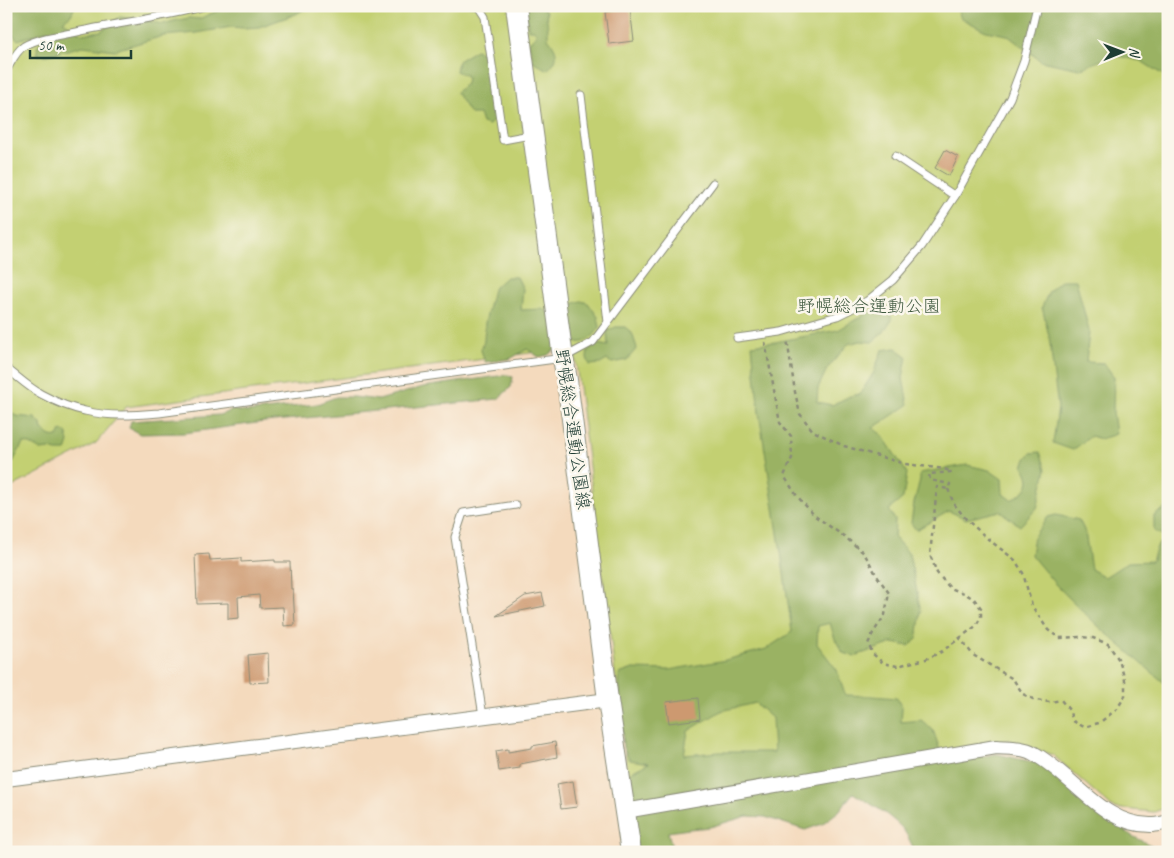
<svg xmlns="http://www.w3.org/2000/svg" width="1174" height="858" font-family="Caveat,'Klee One',sans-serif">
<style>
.green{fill:#c3d072;stroke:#718653}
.forest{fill:#9ab264;stroke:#5c784c;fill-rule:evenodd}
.building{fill:#cd9970}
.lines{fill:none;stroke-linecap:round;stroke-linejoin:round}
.service-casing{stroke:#8a8c78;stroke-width:9}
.minor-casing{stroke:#8a8c78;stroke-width:16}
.secondary-casing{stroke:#8a8c78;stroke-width:22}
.path{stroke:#8a8c78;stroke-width:2.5;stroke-dasharray:4 4;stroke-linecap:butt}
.service{stroke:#fff;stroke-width:7}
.minor{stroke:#fff;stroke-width:14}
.secondary{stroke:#fff;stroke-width:20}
.labels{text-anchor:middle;stroke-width:5;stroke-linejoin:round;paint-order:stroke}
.park-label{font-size:18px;fill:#405a40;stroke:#fbf7ec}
.street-label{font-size:18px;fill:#1f3d34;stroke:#fbf7ec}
</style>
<rect width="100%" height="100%" fill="#fbf7ec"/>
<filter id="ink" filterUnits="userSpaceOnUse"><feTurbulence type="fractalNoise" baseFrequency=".02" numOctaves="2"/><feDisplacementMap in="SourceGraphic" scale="10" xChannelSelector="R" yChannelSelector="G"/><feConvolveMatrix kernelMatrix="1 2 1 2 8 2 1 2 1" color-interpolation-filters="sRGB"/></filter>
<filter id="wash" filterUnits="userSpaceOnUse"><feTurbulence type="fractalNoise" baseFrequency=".0096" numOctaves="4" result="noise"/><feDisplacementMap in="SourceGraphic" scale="20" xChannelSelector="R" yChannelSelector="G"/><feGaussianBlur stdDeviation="1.12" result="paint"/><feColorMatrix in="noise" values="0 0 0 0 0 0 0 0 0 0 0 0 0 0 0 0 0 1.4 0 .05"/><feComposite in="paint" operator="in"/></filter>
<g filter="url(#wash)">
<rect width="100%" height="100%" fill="#f4dabd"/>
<!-- green -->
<path class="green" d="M6,6H1126L1168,68V807L1154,812L1113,808L1053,755L1009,740L631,801L574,347L126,407L96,443L6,490Z"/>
<!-- forest -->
<g class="forest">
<path d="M6,6H75L71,15L63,21L82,34L101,31L120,17L148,21L163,24L174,21L189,18L199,19L217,11L239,6H327L308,7L296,14L259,27L243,28L231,27L197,33L163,36L115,50L83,46L48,55H38L37,47L48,30L18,40L13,35H10V54L6,63Z"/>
<path d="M532,6H540L546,11L548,30V38C558,51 560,59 547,70L533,61L529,42L537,35L534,30H528L527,8Z"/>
<path d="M956,6H1168V78L1141,61L1113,55L1080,69L1041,61L1007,35L986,31L961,18Z"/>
<path d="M476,50C478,51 481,53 483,54C492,66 492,105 494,120L489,125L482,123L479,114H470L456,92L466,84L467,76L456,71L458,61Z"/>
<path d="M506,277H517L523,289L521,310L544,309L560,324L563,307L581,301L588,303L598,317L600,327C588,344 585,343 564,342L548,355L539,357L527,349L510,359L485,362L481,350L484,341L485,323L493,289Z"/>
<path d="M1062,280H1076L1089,331L1086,362L1104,363L1114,377L1113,412L1116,434L1101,439L1091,436L1073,450L1053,443L1058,408L1049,336L1042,307L1049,291Z"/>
<path d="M886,302L892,320L883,333L872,342L860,341L848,344L827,369L818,388L817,402L832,405L850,396L860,394L874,372L882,350L896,348L907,356L903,378L908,405L873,428L882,435L907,473L903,498L889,510L895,520L894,537L909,554L921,611L917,639L909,646L893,643L855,656L843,653L835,639L830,623L818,626L817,644L837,670L845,695L871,696L897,698L902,708L901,722L921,720L933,730L944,762L997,754L1037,763L1058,771L1088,803L1132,836L1165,852H915C911,843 906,831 899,825C887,813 868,802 853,793L839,811L822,824L805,830L765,817L747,816L710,827L689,829L668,832L673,852H637L628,782L629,773L649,763L630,760L623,748L619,674L633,669L669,670L726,660L766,649L792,632L781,552L759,413L752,345L775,342L838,330ZM755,703L772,718L774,752H720L684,755L688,731L721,711Z"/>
<path d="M616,327H625L632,333L637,348L627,360L612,363L607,360L600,364L590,365L587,358L588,350L597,344L608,346L607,331Z"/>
<path d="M506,375L513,377L511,387L498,399L264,422L184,433L140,434L129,428L131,421L219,415L234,410L247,412L317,404L336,397H354L379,400L423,387Z"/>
<path d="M6,380L9,382L12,394L8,398L7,409L16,416L35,418L41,424L42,430L51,436L58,437L61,431L66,432L69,442L66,451H57L50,449L41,450L30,444L23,443L13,462L6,463Z"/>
<path d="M1040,452L1046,469L1037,508L1020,526L1000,511L966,519L949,511L916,530L911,523L914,503L920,480V473L967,465L989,470L1002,479L1003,494L1011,500C1027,491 1035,483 1023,466L1027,457L1031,453Z"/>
<path d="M1168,506V538L1154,531V516Z"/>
<path d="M1056,515L1079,520L1085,532L1091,569L1105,577L1128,562L1152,561L1158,544L1168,541V686L1097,625L1056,585L1031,555L1034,536L1048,517Z"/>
</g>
<g id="blocks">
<!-- building -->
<g class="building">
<path d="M630,8L634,41L609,44L605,12Z"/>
<path d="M945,150L958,157L949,176L935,168Z"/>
<path d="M209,554L210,560L241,558V562L275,560V562H290L291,589H293L295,625L284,626L283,607L260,608L259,595L238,597L239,618L228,619V603L197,604L195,555Z"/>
<path d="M542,593L545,606L496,616L525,596Z"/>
<path d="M268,653L269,682L250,683L248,655Z"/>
<path d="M698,698L700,719L669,723L666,702Z"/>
<path d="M555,742L557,757L520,764V768L499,771L496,751L508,749V752L532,748V746Z"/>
<path d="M573,781L577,807L561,809L557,784Z"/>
</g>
</g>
</g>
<g filter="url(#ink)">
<use href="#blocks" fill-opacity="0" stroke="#8a8c78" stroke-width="1"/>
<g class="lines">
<!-- service casing -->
<g class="service-casing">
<g id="service">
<path d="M478,6L485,17L503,140L530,135"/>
<path d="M6,71C11,63 16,51 24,46C38,38 56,36 72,33C117,23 162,18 205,6"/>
<path d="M581,95L608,322"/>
<path d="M895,156L955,196"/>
<path d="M737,338L781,332L837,316L867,301L893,280L922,246L955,196L1010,98L1024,61L1037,6"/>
<path d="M6,368C18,377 28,387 41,394C54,401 70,408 85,411C109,417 135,415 159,413L563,358L593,342L713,183"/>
<path d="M483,716L455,537L463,513L516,505"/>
</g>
</g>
<!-- minor casing -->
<g class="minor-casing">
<g id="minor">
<path d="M6,779L608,700"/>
<path d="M625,811L996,747C1007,748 1023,747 1033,753C1074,775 1103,827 1153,825C1159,824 1163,824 1168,822"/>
</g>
</g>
<!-- secondary casing -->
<g class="secondary-casing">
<path id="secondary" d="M516,6L563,358L567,380L608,700L631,852"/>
</g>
<!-- path -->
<g class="path">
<path d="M765,342L780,422L791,436L792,458L784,476L797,496L815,516L845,537L864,553L877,576L889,593L885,615L873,633L868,644L873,654L883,663L897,666L926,659L941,652L976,626L981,617V608L974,599L964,593L950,588L937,573L930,555L937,487L948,489L950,484L930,480L929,474L952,472L944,469L905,464L844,446L813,431L800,414L795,392L787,339"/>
<path d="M948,489L954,504L966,519L988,539L1015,560L1023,573L1032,606L1048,630L1059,638L1079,637L1093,638L1108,644L1119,660L1125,680V696L1117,709L1099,723L1084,727L1073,721L1069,710L1061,700L1050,702L1035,700L1023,694L1013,679L973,655L960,638"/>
</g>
<!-- service -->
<use href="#service" class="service"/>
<!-- minor -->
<use href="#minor" class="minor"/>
<!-- secondary -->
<use href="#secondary" class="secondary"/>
</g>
</g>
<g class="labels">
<!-- park labels -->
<g class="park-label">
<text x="869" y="312">野幌総合運動公園</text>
</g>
<!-- street labels -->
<g class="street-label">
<text transform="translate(573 429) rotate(82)" y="6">野幌総合運動公園線</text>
</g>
</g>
<!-- margin -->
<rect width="1174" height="858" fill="none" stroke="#fbf7ec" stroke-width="25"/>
<!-- north arrow -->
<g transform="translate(1122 52) rotate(89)" stroke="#fbf7ec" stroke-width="4" paint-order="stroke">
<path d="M0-4L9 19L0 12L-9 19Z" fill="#1f3d34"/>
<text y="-8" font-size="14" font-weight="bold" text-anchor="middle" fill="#1f3d34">N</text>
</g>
<!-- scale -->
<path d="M30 50v8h101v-8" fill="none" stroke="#1f3d34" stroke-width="2.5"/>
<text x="38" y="50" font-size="15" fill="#1f3d34" stroke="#fbf7ec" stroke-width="4" paint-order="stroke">50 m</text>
</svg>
